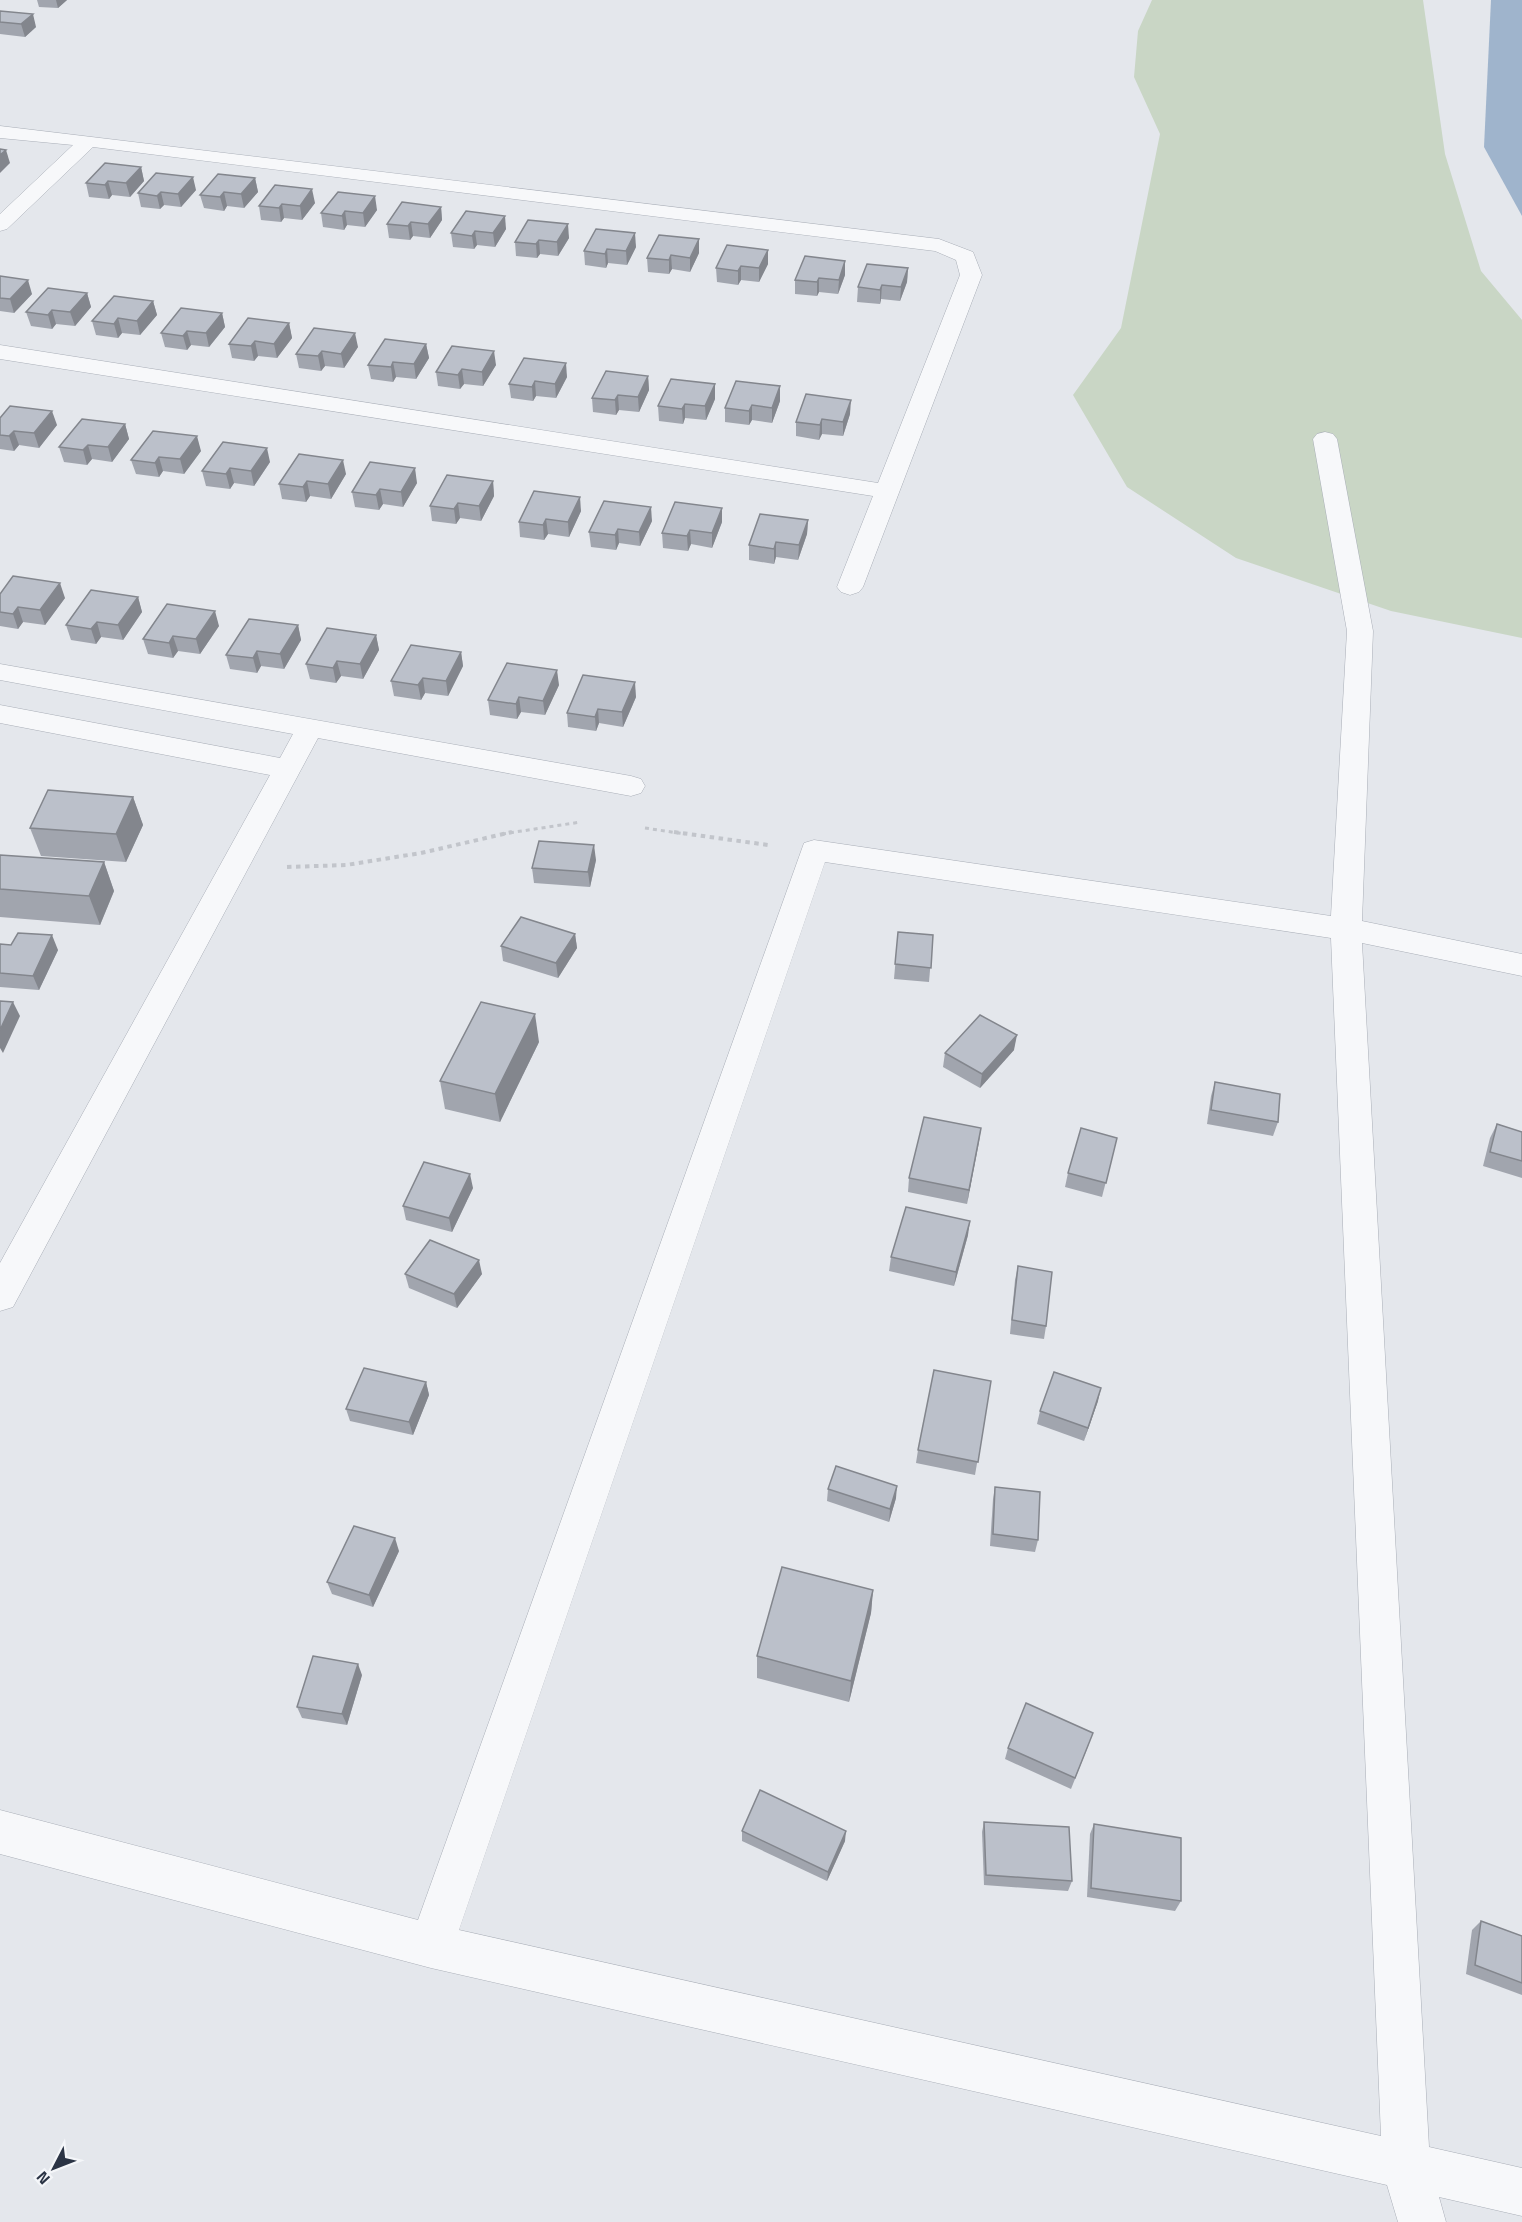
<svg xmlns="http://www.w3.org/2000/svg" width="1522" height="2222" font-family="'Titillium Web',sans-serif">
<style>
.green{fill:#c9d6c5}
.water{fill:#9fb4cc}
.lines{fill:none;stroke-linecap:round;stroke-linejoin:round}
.minor-casing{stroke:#a9aeb7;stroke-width:1}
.path-far1{stroke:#c2c5cb;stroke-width:3;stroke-dasharray:4 4;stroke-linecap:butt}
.path{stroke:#c2c5cb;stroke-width:4;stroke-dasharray:4.5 4.5;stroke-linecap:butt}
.minor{fill:#f7f8fa;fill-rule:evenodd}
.wall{fill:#a1a5ae}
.shaded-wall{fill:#83868d}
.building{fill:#bbc0ca;stroke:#83868d;stroke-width:1.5}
</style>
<rect width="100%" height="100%" fill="#e4e7ec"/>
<!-- green -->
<path class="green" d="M1152,0H1423L1445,154L1481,271L1522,320V638L1391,611L1236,558L1127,487L1073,395L1121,328L1160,134L1134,77L1138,31Z"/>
<!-- water -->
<path class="water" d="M1491,0H1522V216L1484,147Z"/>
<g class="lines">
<!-- minor casing -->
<g class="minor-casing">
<g id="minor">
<path d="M0,126L939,239L973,252L982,275L863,587L859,592L850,595L841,592L837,587L873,496L0,359V345L878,483L960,275L956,260L935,251L93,147L7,229L0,231V214L73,145L0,138Z"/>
<path d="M1325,432L1333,434L1337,439L1373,631L1362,921L1522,954V976L1362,943L1429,2147L1522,2168V2216L1439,2197L1446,2222H1398L1387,2185L431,1968L0,1854V1810L418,1920L804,843L814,840L1331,916L1347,631L1313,439L1317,434ZM825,862L1331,938L1381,2136L459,1930Z"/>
<path d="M0,664L631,776L641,779L645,786L641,793L631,796L318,738L13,1307L0,1311V1263L270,775L0,723V705L280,758L293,734L0,680Z"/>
</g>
</g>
<!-- path-far1 -->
<g class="path-far1">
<path d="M645,828L685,834"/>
<path d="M502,834L581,822"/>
</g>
<!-- path -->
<g class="path">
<path d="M674,832L768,845"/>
<path d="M287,867L346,865L421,853L512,832"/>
</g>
<!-- minor -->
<use href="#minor" class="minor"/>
</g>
<!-- wall -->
<g class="wall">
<path d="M37,0H67L58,8L39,7Z"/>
<path d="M0,11L36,27L25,37L0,34Z"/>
<path d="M141,167L144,181L130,197L112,195L109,199L89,197L86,183Z"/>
<path d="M156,173L196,190L181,207L164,205L160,209L141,207L138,193Z"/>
<path d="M255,178L258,192L244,208L227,206L224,211L204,208L200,195Z"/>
<path d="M275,185L315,203L302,220L284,218L281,222L261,220L259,206Z"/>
<path d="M338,192L377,210L365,227L347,225L344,230L323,227L321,213Z"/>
<path d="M441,207L442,220L430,238L413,236L410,240L389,238L387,224Z"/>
<path d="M466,211L506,229L495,247L477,245L474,249L453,247L451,233Z"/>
<path d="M528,220L569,238L558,256L540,254L537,258L516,256L515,242Z"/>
<path d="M636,247L627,265L608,263L606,268L585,265L584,251Z"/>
<path d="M768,250V264L759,282L741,280L738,285L717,282L716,268Z"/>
<path d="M699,253L690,272L672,269L669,274L648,272L647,258Z"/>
<path d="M908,268L907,282L900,301L881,299L880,304L857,302L858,287Z"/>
<path d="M845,275L838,294L819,292L817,296L795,294V280Z"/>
<path d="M0,276L32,294L14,313L0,311Z"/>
<path d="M87,293L91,307L75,326L56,324L52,329L31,326L26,312Z"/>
<path d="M153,301L157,315L140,335L122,333L118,338L96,335L92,321Z"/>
<path d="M222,313L225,327L209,347L191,345L187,350L165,347L161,333Z"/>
<path d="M289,323L292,338L277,358L258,356L254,361L232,358L229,344Z"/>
<path d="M426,344L429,358L416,379L396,377L393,382L371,379L368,365Z"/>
<path d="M358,347L344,368L325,366L321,371L299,368L296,354Z"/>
<path d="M496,365L483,386L464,384L460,389L438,386L436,372Z"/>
<path d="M648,376L649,390L639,412L619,410L616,415L593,412L592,398Z"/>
<path d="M567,377L556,398L536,396L533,401L511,398L509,384Z"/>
<path d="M715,399L706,420L685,418L683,424L659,421L658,406Z"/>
<path d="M780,401L772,423L752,420L749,425L725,422V408Z"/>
<path d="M850,414L843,436L822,434L819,440L796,436V422Z"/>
<path d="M0,418L57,425L39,448L19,445L14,451L0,449Z"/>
<path d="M125,424L129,439L112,462L92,459L87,465L64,462L59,447Z"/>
<path d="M201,451L184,474L163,471L159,477L136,474L131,460Z"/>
<path d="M270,462L254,486L234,483L230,489L206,486L202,471Z"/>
<path d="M346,474L331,499L310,496L306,502L282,499L279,484Z"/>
<path d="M493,481L494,496L481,521L460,518L456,524L432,521L430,506Z"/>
<path d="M417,483L403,507L383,504L379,510L355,507L352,492Z"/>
<path d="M581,511L569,537L548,534L544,540L520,537L519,522Z"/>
<path d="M808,520L807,534L798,560L776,557L774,564L749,560V545Z"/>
<path d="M652,521L640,546L619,543L616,550L591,547L589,532Z"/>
<path d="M722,522L712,548L691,544L688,551L663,548L662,533Z"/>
<path d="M0,594L65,598L45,625L23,622L18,629L0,626Z"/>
<path d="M138,597L142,612L123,640L101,637L96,644L71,640L66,625Z"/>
<path d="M298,625L301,640L284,669L261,666L257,673L230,669L226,655Z"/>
<path d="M219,626L200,654L178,651L173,658L148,654L143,639Z"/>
<path d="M376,635L379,650L363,679L341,676L336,683L310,679L306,664Z"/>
<path d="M461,652L463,666L448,696L425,693L421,700L394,696L391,681Z"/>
<path d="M559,685L545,715L521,712L517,719L490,715L488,700Z"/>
<path d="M636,697L623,727L599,723L596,731L568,727L567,713Z"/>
<path d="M133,797L143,825L126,862L41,856L30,828Z"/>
<path d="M0,855L104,862L114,891L100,925L0,917Z"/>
<path d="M596,860L590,887L534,883L532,868Z"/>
<path d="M898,932L933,935L929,982L894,979Z"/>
<path d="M575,934L577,948L558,978L503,961L501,946Z"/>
<path d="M0,944L58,950L39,990L0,987Z"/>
<path d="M539,1042L500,1122L445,1109L440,1081Z"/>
<path d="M1014,1050L980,1088L943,1067L945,1053Z"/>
<path d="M1215,1082L1278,1122L1273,1136L1207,1124L1211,1096Z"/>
<path d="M1497,1124L1522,1132V1178L1483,1166L1490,1138Z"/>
<path d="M981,1128L967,1204L908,1192L909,1178Z"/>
<path d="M1117,1138L1102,1197L1065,1187L1068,1173Z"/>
<path d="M473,1188L452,1232L406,1220L403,1206Z"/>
<path d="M968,1235L954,1286L889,1271L891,1257Z"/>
<path d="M1018,1266L1046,1326L1044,1339L1010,1334L1015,1280Z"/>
<path d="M405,1274H482L457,1308L409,1288Z"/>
<path d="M991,1381L975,1475L916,1463L918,1450Z"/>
<path d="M426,1382L429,1395L413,1435L350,1421L346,1409Z"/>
<path d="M1098,1401L1084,1441L1037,1424L1040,1411Z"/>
<path d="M995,1487L1038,1540L1035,1552L990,1546L993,1499Z"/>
<path d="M828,1489L896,1498L889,1522L827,1501Z"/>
<path d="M399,1551L373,1607L332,1594L327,1582Z"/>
<path d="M873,1590L871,1613L849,1702L757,1678V1656Z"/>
<path d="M362,1675L347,1725L302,1718L297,1707Z"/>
<path d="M1089,1744L1071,1789L1005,1759L1008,1748Z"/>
<path d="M984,1822L1072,1881L1068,1891L984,1885L982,1832Z"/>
<path d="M1094,1824L1181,1901L1175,1911L1087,1897L1090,1834Z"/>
<path d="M742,1831L845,1841L827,1881L742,1841Z"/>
<path d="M1481,1921L1522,1936V1995L1466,1974L1472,1930Z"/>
</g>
<!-- shaded-wall -->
<g class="shaded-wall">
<path d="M56,0H67L58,8Z"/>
<path d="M33,14L36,27L25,37L21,24Z"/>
<path d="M6,150L10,163L0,173V155Z"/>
<path d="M141,167L144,181L130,197L126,183Z"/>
<path d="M193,177L196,190L181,207L178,194Z"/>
<path d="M255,178L258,192L244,208L241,194Z"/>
<path d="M108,181L112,195L109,199L105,185Z"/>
<path d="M312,189L315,203L302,220L300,206Z"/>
<path d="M161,192L164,205L160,209L157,196Z"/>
<path d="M224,192L227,206L224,211L220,197Z"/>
<path d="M375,196L377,210L365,227L363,213Z"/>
<path d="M282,204L284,218L281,222L279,208Z"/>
<path d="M441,207L442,220L430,238L428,224Z"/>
<path d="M345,211L347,225L344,230L342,216Z"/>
<path d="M505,216L506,229L495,247L493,233Z"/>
<path d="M411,222L413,236L410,240L408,226Z"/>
<path d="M568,224L569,238L558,256L557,242Z"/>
<path d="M475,231L477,245L474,249L472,236Z"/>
<path d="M635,233L636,247L627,265L626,251Z"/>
<path d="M699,239V253L690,272V258Z"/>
<path d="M539,240L540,254L537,258L536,244Z"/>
<path d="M607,249L608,263L606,268L605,254Z"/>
<path d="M768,250V264L759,282V268Z"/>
<path d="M671,255L672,269L669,274V260Z"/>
<path d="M845,261V275L838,294L839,280Z"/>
<path d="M741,266V280L738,285V271Z"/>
<path d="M908,268L907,282L900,301L901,287Z"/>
<path d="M819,278V292L817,296V282Z"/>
<path d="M28,280L32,294L14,313L10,299Z"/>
<path d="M882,285L881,299L880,304V290Z"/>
<path d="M87,293L91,307L75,326L70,312Z"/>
<path d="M153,301L157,315L140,335L137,321Z"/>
<path d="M52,310L56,324L52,329L48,315Z"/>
<path d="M222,313L225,327L209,347L206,333Z"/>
<path d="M118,318L122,333L118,338L114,324Z"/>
<path d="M289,323L292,338L277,358L274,344Z"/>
<path d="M187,331L191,345L187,350L183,336Z"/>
<path d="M355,333L358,347L344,368L341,354Z"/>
<path d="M255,341L258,356L254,361L251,346Z"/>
<path d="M426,344L429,358L416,379L414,364Z"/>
<path d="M322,351L325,366L321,371L318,356Z"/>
<path d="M494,351L496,365L483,386L482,372Z"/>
<path d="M393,362L396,377L393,382L391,367Z"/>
<path d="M566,363L567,377L556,398L555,384Z"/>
<path d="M462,369L464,384L460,389L458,375Z"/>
<path d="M648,376L649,390L639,412L638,397Z"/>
<path d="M535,381L536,396L533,401L532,387Z"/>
<path d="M715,384V399L706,420L705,406Z"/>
<path d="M780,386V401L772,423V408Z"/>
<path d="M618,395L619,410L616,415L615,400Z"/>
<path d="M851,400L850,414L843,436V422Z"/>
<path d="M685,404V418L683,424L682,409Z"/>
<path d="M752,405V420L749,425V411Z"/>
<path d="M52,411L57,425L39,448L34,433Z"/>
<path d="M822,419V434L819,440L820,425Z"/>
<path d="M125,424L129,439L112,462L108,447Z"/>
<path d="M14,431L19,445L14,451L9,436Z"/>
<path d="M197,436L201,451L184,474L180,459Z"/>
<path d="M88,445L92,459L87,465L83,450Z"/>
<path d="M267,448L270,462L254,486L251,471Z"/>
<path d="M159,457L163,471L159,477L155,463Z"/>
<path d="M343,460L346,474L331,499L328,484Z"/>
<path d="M230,468L234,483L230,489L226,474Z"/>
<path d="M415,468L417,483L403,507L401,492Z"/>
<path d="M307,481L310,496L306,502L303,487Z"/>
<path d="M493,481L494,496L481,521L479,506Z"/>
<path d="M380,489L383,504L379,510L376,495Z"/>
<path d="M580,497L581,511L569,537L568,522Z"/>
<path d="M458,503L460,518L456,524L454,509Z"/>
<path d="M651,507L652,521L640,546L639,532Z"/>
<path d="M722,508V522L712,548V533Z"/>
<path d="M546,519L548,534L544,540L543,525Z"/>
<path d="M808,520L807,534L798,560L799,545Z"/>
<path d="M618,529L619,543L616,550L615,535Z"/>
<path d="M690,530L691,544L688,551L687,536Z"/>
<path d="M776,542V557L774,564V549Z"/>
<path d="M60,583L65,598L45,625L40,610Z"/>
<path d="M138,597L142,612L123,640L118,625Z"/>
<path d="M18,607L23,622L18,629L13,614Z"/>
<path d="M215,611L219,626L200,654L196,639Z"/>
<path d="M97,622L101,637L96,644L91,629Z"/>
<path d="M298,625L301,640L284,669L280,654Z"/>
<path d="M376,635L379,650L363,679L360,664Z"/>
<path d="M173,636L178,651L173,658L169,643Z"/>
<path d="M257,651L261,666L257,673L253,658Z"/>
<path d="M461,652L463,666L448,696L446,681Z"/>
<path d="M337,661L341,676L336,683L333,668Z"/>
<path d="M557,670L559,685L545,715L543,701Z"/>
<path d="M423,678L425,693L421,700L418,685Z"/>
<path d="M635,682L636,697L623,727L622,712Z"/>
<path d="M519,697L521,712L517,719L516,704Z"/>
<path d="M598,709L599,723L596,731L595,717Z"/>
<path d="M133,797L143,825L126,862L116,834Z"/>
<path d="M594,845L596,860L590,887L588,872Z"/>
<path d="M104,862L114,891L100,925L89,896Z"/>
<path d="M575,934L577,948L558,978L556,963Z"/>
<path d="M52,935L58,950L39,990L33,976Z"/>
<path d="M13,1002L20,1016L3,1053L0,1048V1030Z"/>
<path d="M535,1014L539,1042L500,1122L495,1094Z"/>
<path d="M1017,1035L1014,1050L980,1088L982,1074Z"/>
<path d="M981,1128L979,1142L967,1204L969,1190Z"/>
<path d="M470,1174L473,1188L452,1232L449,1218Z"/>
<path d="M970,1221L968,1235L954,1286L956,1272Z"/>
<path d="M479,1260L482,1274L457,1308L454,1294Z"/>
<path d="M426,1382L429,1395L413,1435L409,1422Z"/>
<path d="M1101,1388L1098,1401L1084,1441L1088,1428Z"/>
<path d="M897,1486L896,1498L889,1522L890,1509Z"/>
<path d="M395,1538L399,1551L373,1607L369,1595Z"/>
<path d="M873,1590L871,1613L849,1702L851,1681Z"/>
<path d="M358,1664L362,1675L347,1725L342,1714Z"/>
<path d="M846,1831L845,1841L827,1881L828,1872Z"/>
</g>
<!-- building -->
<g class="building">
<path d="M0,11L33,14L21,24L0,22Z"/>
<path d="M0,149L6,150L0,155Z"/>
<path d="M105,163L141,167L126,183L108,181L105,185L86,183Z"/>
<path d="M156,173L193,177L178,194L161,192L157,196L138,193Z"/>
<path d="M218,174L255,178L241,194L224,192L220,197L200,195Z"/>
<path d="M275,185L312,189L300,206L282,204L279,208L259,206Z"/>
<path d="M338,192L375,196L363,213L345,211L342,216L321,213Z"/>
<path d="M402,202L441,207L428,224L411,222L408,226L387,224Z"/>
<path d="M466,211L505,216L493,233L475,231L472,236L451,233Z"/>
<path d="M528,220L568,224L557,242L539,240L536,244L515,242Z"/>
<path d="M596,229L635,233L626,251L607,249L605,254L584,251Z"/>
<path d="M659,235L699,239L690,258L671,255L669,260L647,258Z"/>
<path d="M727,245L768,250L759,268L741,266L738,271L716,268Z"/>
<path d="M805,256L845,261L839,280L819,278L817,282L795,280Z"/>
<path d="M867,264L908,268L901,287L882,285L880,290L858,287Z"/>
<path d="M0,276L28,280L10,299L0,298Z"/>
<path d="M48,288L87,293L70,312L52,310L48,315L26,312Z"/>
<path d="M114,296L153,301L137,321L118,318L114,324L92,321Z"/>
<path d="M181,308L222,313L206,333L187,331L183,336L161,333Z"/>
<path d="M248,318L289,323L274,344L255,341L251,346L229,344Z"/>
<path d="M314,328L355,333L341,354L322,351L318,356L296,354Z"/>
<path d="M385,339L426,344L414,364L393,362L391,367L368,365Z"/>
<path d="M452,346L494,351L482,372L462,369L458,375L436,372Z"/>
<path d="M524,358L566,363L555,384L535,381L532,387L509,384Z"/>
<path d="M606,371L648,376L638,397L618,395L615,400L592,398Z"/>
<path d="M671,379L715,384L705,406L685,404L682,409L658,406Z"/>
<path d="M736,381L780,386L772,408L752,405L749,411L725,408Z"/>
<path d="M806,394L851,400L843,422L822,419L820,425L796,422Z"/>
<path d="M10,406L52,411L34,433L14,431L9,436L0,435V418Z"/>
<path d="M82,419L125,424L108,447L88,445L83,450L59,447Z"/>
<path d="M153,431L197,436L180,459L159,457L155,463L131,460Z"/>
<path d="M223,442L267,448L251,471L230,468L226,474L202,471Z"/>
<path d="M299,454L343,460L328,484L307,481L303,487L279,484Z"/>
<path d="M370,462L415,468L401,492L380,489L376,495L352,492Z"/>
<path d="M447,475L493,481L479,506L458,503L454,509L430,506Z"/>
<path d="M534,491L580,497L568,522L546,519L543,525L519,522Z"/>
<path d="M604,501L651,507L639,532L618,529L615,535L589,532Z"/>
<path d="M675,502L722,508L712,533L690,530L687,536L662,533Z"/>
<path d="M760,514L808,520L799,545L776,542L774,549L749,545Z"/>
<path d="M13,576L60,583L40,610L18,607L13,614L0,612V594Z"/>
<path d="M91,590L138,597L118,625L97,622L91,629L66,625Z"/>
<path d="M167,604L215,611L196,639L173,636L169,643L143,639Z"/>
<path d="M249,619L298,625L280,654L257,651L253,658L226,655Z"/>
<path d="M327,628L376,635L360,664L337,661L333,668L306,664Z"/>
<path d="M411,645L461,652L446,681L423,678L418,685L391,681Z"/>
<path d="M507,663L557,670L543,701L519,697L516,704L488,700Z"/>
<path d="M583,675L635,682L622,712L598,709L595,717L567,713Z"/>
<path d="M48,790L133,797L116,834L30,828Z"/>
<path d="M539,841L594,845L588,872L532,868Z"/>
<path d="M0,855L104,862L89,896L0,889Z"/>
<path d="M521,917L575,934L556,963L501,946Z"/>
<path d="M898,932L933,935L931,968L895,964Z"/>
<path d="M18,933L52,935L33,976L0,973V944L11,945Z"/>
<path d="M0,1001L13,1002L0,1030Z"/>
<path d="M481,1002L535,1014L495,1094L440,1081Z"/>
<path d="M980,1015L1017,1035L982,1074L945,1053Z"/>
<path d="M1215,1082L1280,1094L1278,1122L1211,1110Z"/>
<path d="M924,1117L981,1128L969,1190L909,1178Z"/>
<path d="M1497,1124L1522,1132V1161L1490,1152Z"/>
<path d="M1081,1128L1117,1138L1106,1183L1068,1173Z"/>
<path d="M424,1162L470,1174L449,1218L403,1206Z"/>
<path d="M906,1207L970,1221L956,1272L891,1257Z"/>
<path d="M430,1240L479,1260L454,1294L405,1274Z"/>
<path d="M1018,1266L1052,1272L1046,1326L1012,1320Z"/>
<path d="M364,1368L426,1382L409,1422L346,1409Z"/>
<path d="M934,1370L991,1381L978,1462L918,1450Z"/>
<path d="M1054,1372L1101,1388L1088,1428L1040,1411Z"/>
<path d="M836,1466L897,1486L890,1509L828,1489Z"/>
<path d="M995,1487L1040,1492L1038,1540L993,1534Z"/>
<path d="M354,1526L395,1538L369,1595L327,1582Z"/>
<path d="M782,1567L873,1590L851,1681L757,1656Z"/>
<path d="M313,1656L358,1664L342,1714L297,1707Z"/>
<path d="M1026,1703L1093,1733L1075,1778L1008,1748Z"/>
<path d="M760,1790L846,1831L828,1872L742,1831Z"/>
<path d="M984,1822L1069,1827L1072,1881L986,1875Z"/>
<path d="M1094,1824L1181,1838V1901L1091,1888Z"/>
<path d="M1481,1921L1522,1936V1983L1475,1965Z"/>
</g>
<!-- north arrow -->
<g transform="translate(54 2168) rotate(228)" stroke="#f4f6f9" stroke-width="4.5" paint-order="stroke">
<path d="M0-4.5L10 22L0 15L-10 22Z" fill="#2b3445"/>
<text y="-9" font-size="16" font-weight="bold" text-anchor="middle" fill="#2b3445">N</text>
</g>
</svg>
